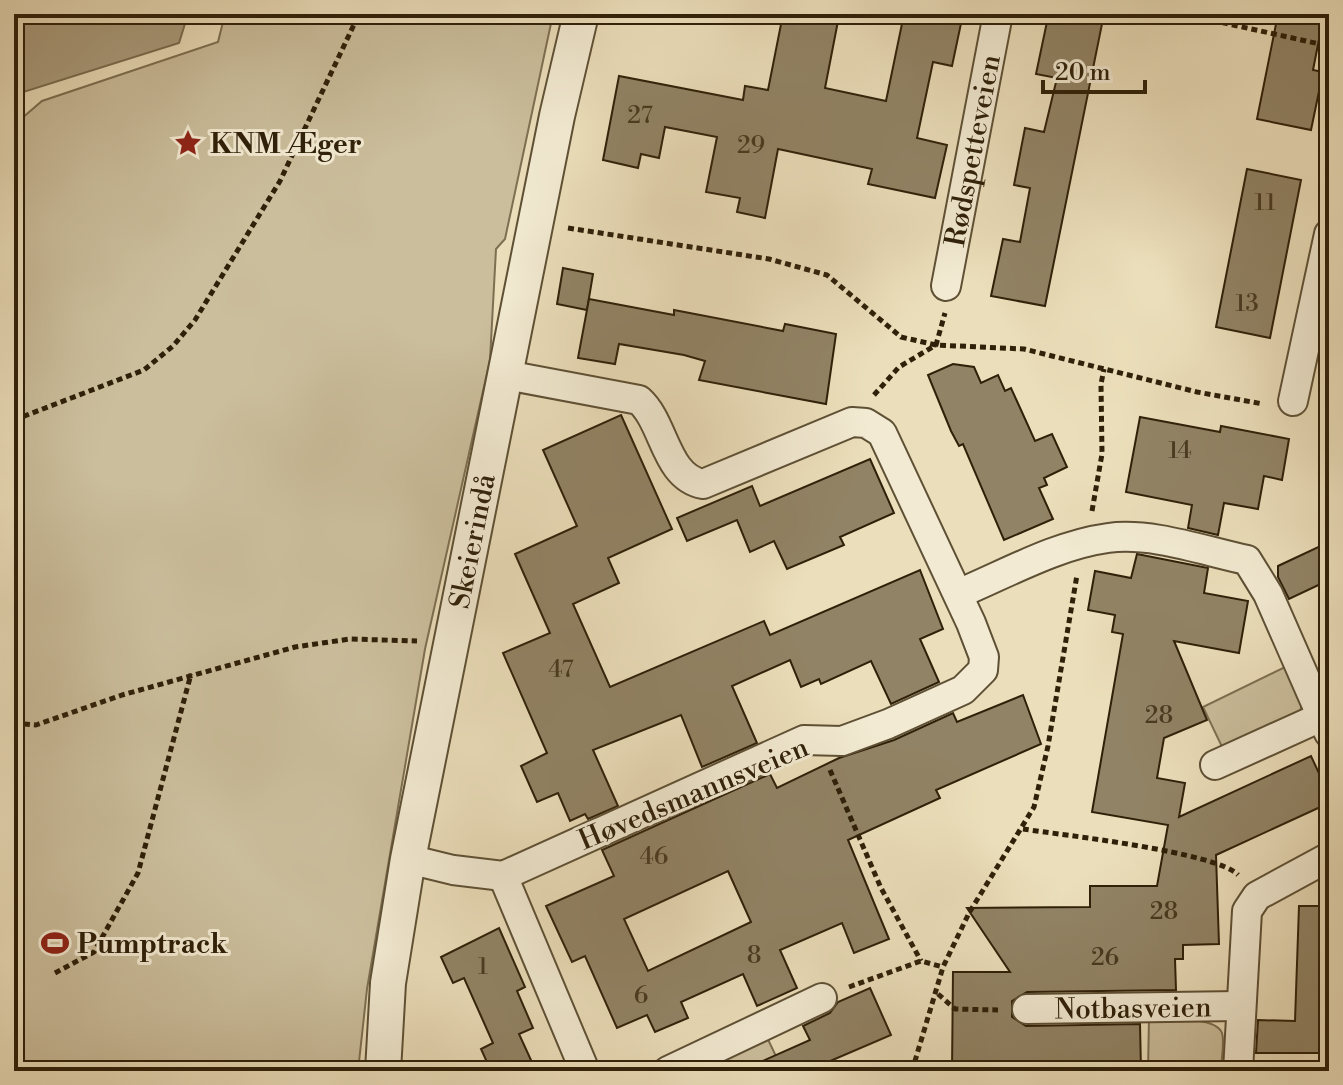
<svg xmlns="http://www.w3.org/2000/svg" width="1343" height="1085" font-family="'Libre Bodoni',serif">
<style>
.green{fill:#cbbe9c;stroke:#7d6f52;stroke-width:2}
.water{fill:#ab9d7e;stroke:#796b4f;stroke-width:2}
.building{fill:#918365;stroke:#2f2009;stroke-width:2;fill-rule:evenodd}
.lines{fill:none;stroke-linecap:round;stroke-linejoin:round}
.minor-casing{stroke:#5e5035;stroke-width:32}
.tertiary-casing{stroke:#5e5035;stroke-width:38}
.path{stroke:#2f2009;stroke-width:5;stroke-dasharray:6 4;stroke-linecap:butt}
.minor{stroke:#f2ead2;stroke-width:28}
.tertiary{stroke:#f2ead2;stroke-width:34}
.labels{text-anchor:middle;stroke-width:6;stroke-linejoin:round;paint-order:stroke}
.number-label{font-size:24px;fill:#483920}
.poi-label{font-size:28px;font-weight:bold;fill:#2f2009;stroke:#f2ead2;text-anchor:start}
.street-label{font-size:28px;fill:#2f2009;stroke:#f2ead2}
</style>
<rect width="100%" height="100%" fill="#ebdeba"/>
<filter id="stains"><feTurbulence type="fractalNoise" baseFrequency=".0025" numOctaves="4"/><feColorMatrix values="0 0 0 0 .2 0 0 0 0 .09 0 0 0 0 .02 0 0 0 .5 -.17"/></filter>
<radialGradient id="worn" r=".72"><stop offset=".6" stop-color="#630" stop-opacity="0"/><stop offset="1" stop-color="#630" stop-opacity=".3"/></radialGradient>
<!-- green -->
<g class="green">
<path d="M225,14H553L505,239L496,249L490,360L425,649L367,989L358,1071H14V125L42,101L218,42Z"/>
<path d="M1285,667L1302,698L1300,715L1224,751L1203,707Z"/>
<path d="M1149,1018C1165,1019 1216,1016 1222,1033C1225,1042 1221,1060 1221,1071H1148Z"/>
<path d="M764,1031L783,1071H683Z"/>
</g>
<!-- water -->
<path class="water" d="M14,14H188L179,43L14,95Z"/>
<!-- building -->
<g class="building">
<path d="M783,14L838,21L825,88L886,101L904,14H963L952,66L933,62L917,138L947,145L935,198L868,184L872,169L778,149L765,218L737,212L740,198L706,192L717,137L665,127L659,158L641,154L638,168L603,160L619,76L743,100L745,86L768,90Z"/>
<path d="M1068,14H1104L1045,306L991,296L1003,239L1020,242L1030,188L1014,185L1025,128L1044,132L1057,78L1036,74L1048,17L1067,21Z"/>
<path d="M1278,14H1324L1313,70L1323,72L1311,130L1257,119Z"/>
<path d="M1247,169L1301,180L1270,338L1216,327Z"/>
<path d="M563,268L593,274L587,310L557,304Z"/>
<path d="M589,299L674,315V310L783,331L785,324L836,334L826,404L699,380L705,361L684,355L619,344L615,364L578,358Z"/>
<path d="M953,364L974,367L981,383L998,375L1005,391L1011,388L1035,441L1052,434L1067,467L1044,478L1047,485L1039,488L1053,519L1004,540L963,444L959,446L951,431L928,375Z"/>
<path d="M621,415L672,529L608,558L619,583L573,604L610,687L764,621L770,635L920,570L943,629L920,639L939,682L891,704L871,661L821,684L819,679L801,687L790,660L732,686L757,743L702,767L681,715L593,750L618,806L588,819L585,814L570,821L558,793L537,802L521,766L547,753L503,653L550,633L515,554L577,526L543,450Z"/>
<path d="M1140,417L1220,432L1221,426L1289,439L1282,480L1264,476L1258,509L1224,503L1218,535L1188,528L1192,505L1126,492Z"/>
<path d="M870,459L894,513L840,537L844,545L787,569L774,541L750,552L737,520L687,541L677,518L752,486L760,506Z"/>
<path d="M1329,542V580L1289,599L1278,577V566Z"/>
<path d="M1137,554L1208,568L1204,593L1248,601L1239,653L1174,641L1207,720L1164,738L1157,778L1185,783L1179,817L1311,756L1329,795V803L1216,855L1219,944L1183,945V959H1175L1176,990L1027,992L1012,1001V1017L1026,1026L1140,1024L1141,1071H952L953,972H1010L967,908L1090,907V886H1157L1168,825L1092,812L1123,634L1112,632L1115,615L1088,610L1095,571L1131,578Z"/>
<path d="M1023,695L1041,744L936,790L940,798L848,840L889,939L854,953L842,923L780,950L797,988L757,1006L743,974L681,1002L688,1018L655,1032L647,1015L617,1028L585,956L572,962L546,906L614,876L602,850L770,774L777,788L839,758L894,740L953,713L957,722ZM728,871L751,922L648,971L624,919Z"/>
<path d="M1299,906H1329V1053H1256L1258,1020L1295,1021Z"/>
<path d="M499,928L525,987L517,991L533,1028L519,1034L536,1071H491L481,1049L493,1043L464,978L453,983L441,957Z"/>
<path d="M870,988L891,1035L807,1071H740L810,1040L803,1026L830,1013L838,1002Z"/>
</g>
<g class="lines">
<!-- minor casing -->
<g class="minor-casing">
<g id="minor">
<path id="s1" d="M946,286L998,14"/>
<path d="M1293,401L1329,234"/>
<path d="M958,594C1006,574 1056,545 1108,538C1152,532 1204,551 1247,560L1268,594L1329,733"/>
<path d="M1215,765L1321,717"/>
<path d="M408,859L453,870L503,876L804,740L842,741L888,724L963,690L983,670L984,657L971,623L882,433L866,423L852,422L703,484C665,477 665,423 639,400L506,375"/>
<path d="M503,876L585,1071"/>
<path id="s2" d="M1027,1009L1239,1006"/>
<path d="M668,1071L822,998"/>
<path d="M1238,1071L1247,911L1257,896L1329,857"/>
</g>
</g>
<!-- tertiary casing -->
<g class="tertiary-casing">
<g id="tertiary">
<path id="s3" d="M383,1071L388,983L408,859L557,116L581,14"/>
</g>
</g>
<!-- path -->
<g class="path">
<path d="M1183,14L1329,46"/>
<path d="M568,228L769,259L827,275L901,337L936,345L1024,349L1197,392L1263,404"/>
<path d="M874,395L899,367L936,345L945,313"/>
<path d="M14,420L144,370L173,346L195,320L280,181L359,14"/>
<path d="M1092,511L1102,454L1101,384L1104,369"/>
<path d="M14,723L36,725L122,695L295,647L350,639L417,641"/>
<path d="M830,770L881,888L921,961"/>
<path d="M1023,829C1062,835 1217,852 1238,875"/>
<path d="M55,973L94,952L138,873L191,674"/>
<path d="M849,987L921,961L943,967"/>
<path d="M938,994L955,1009L998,1010"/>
<path d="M912,1071L943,967L969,913L1034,807L1048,746L1077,575"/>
</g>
<!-- minor -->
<use href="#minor" class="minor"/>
<!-- tertiary -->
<use href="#tertiary" class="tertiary"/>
</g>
<!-- icons -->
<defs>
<g id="sight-bare" transform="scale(2.16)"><path d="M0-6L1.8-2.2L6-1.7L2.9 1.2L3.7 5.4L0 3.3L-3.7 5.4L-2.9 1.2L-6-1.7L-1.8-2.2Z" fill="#8f2418" stroke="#f2ead2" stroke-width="2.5" paint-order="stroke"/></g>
<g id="stadium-bare" transform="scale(2.16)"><path d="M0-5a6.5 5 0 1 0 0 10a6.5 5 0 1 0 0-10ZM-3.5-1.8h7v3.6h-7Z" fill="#8f2418" stroke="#f2ead2" stroke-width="2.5" paint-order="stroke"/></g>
</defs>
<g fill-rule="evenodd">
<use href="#sight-bare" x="188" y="143"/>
<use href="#stadium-bare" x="55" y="943"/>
</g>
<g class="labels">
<!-- number labels -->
<g class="number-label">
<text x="640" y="123">27</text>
<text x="751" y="153">29</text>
<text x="1265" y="210">11</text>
<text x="1247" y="311">13</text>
<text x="1180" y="458">14</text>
<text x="561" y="677">47</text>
<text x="1159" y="723">28</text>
<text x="654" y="864">46</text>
<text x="1164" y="919">28</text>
<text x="754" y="963">8</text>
<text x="1105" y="965">26</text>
<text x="483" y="974">1</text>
<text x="641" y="1003">6</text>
</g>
<!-- poi labels -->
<g class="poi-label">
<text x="210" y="153">KNM Æger</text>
<text x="77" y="953">Pumptrack</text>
</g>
<!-- street labels -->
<g class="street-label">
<text dy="10" stroke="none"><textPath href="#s1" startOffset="138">Rødspetteveien</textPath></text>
<text dy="10" stroke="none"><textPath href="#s3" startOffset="538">Skeierindå</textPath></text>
<text transform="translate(693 793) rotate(-23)" y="10">Høvedsmannsveien</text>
<text dy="10" stroke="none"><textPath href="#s2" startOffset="106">Notbasveien</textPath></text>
</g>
</g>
<!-- margin -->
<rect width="1343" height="1085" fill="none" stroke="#ebdeba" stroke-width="48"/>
<rect x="16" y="16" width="1311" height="1053" fill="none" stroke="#2f2009" stroke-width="4"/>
<rect x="24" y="24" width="1295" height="1037" fill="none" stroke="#2f2009" stroke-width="2"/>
<!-- scale -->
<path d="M1043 80v12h102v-12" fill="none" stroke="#2f2009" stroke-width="4"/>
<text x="1055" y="80" font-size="24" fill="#2f2009" stroke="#f2ead2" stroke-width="6" paint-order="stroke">20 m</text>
<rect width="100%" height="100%" filter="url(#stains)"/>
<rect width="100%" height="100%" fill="url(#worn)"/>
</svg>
